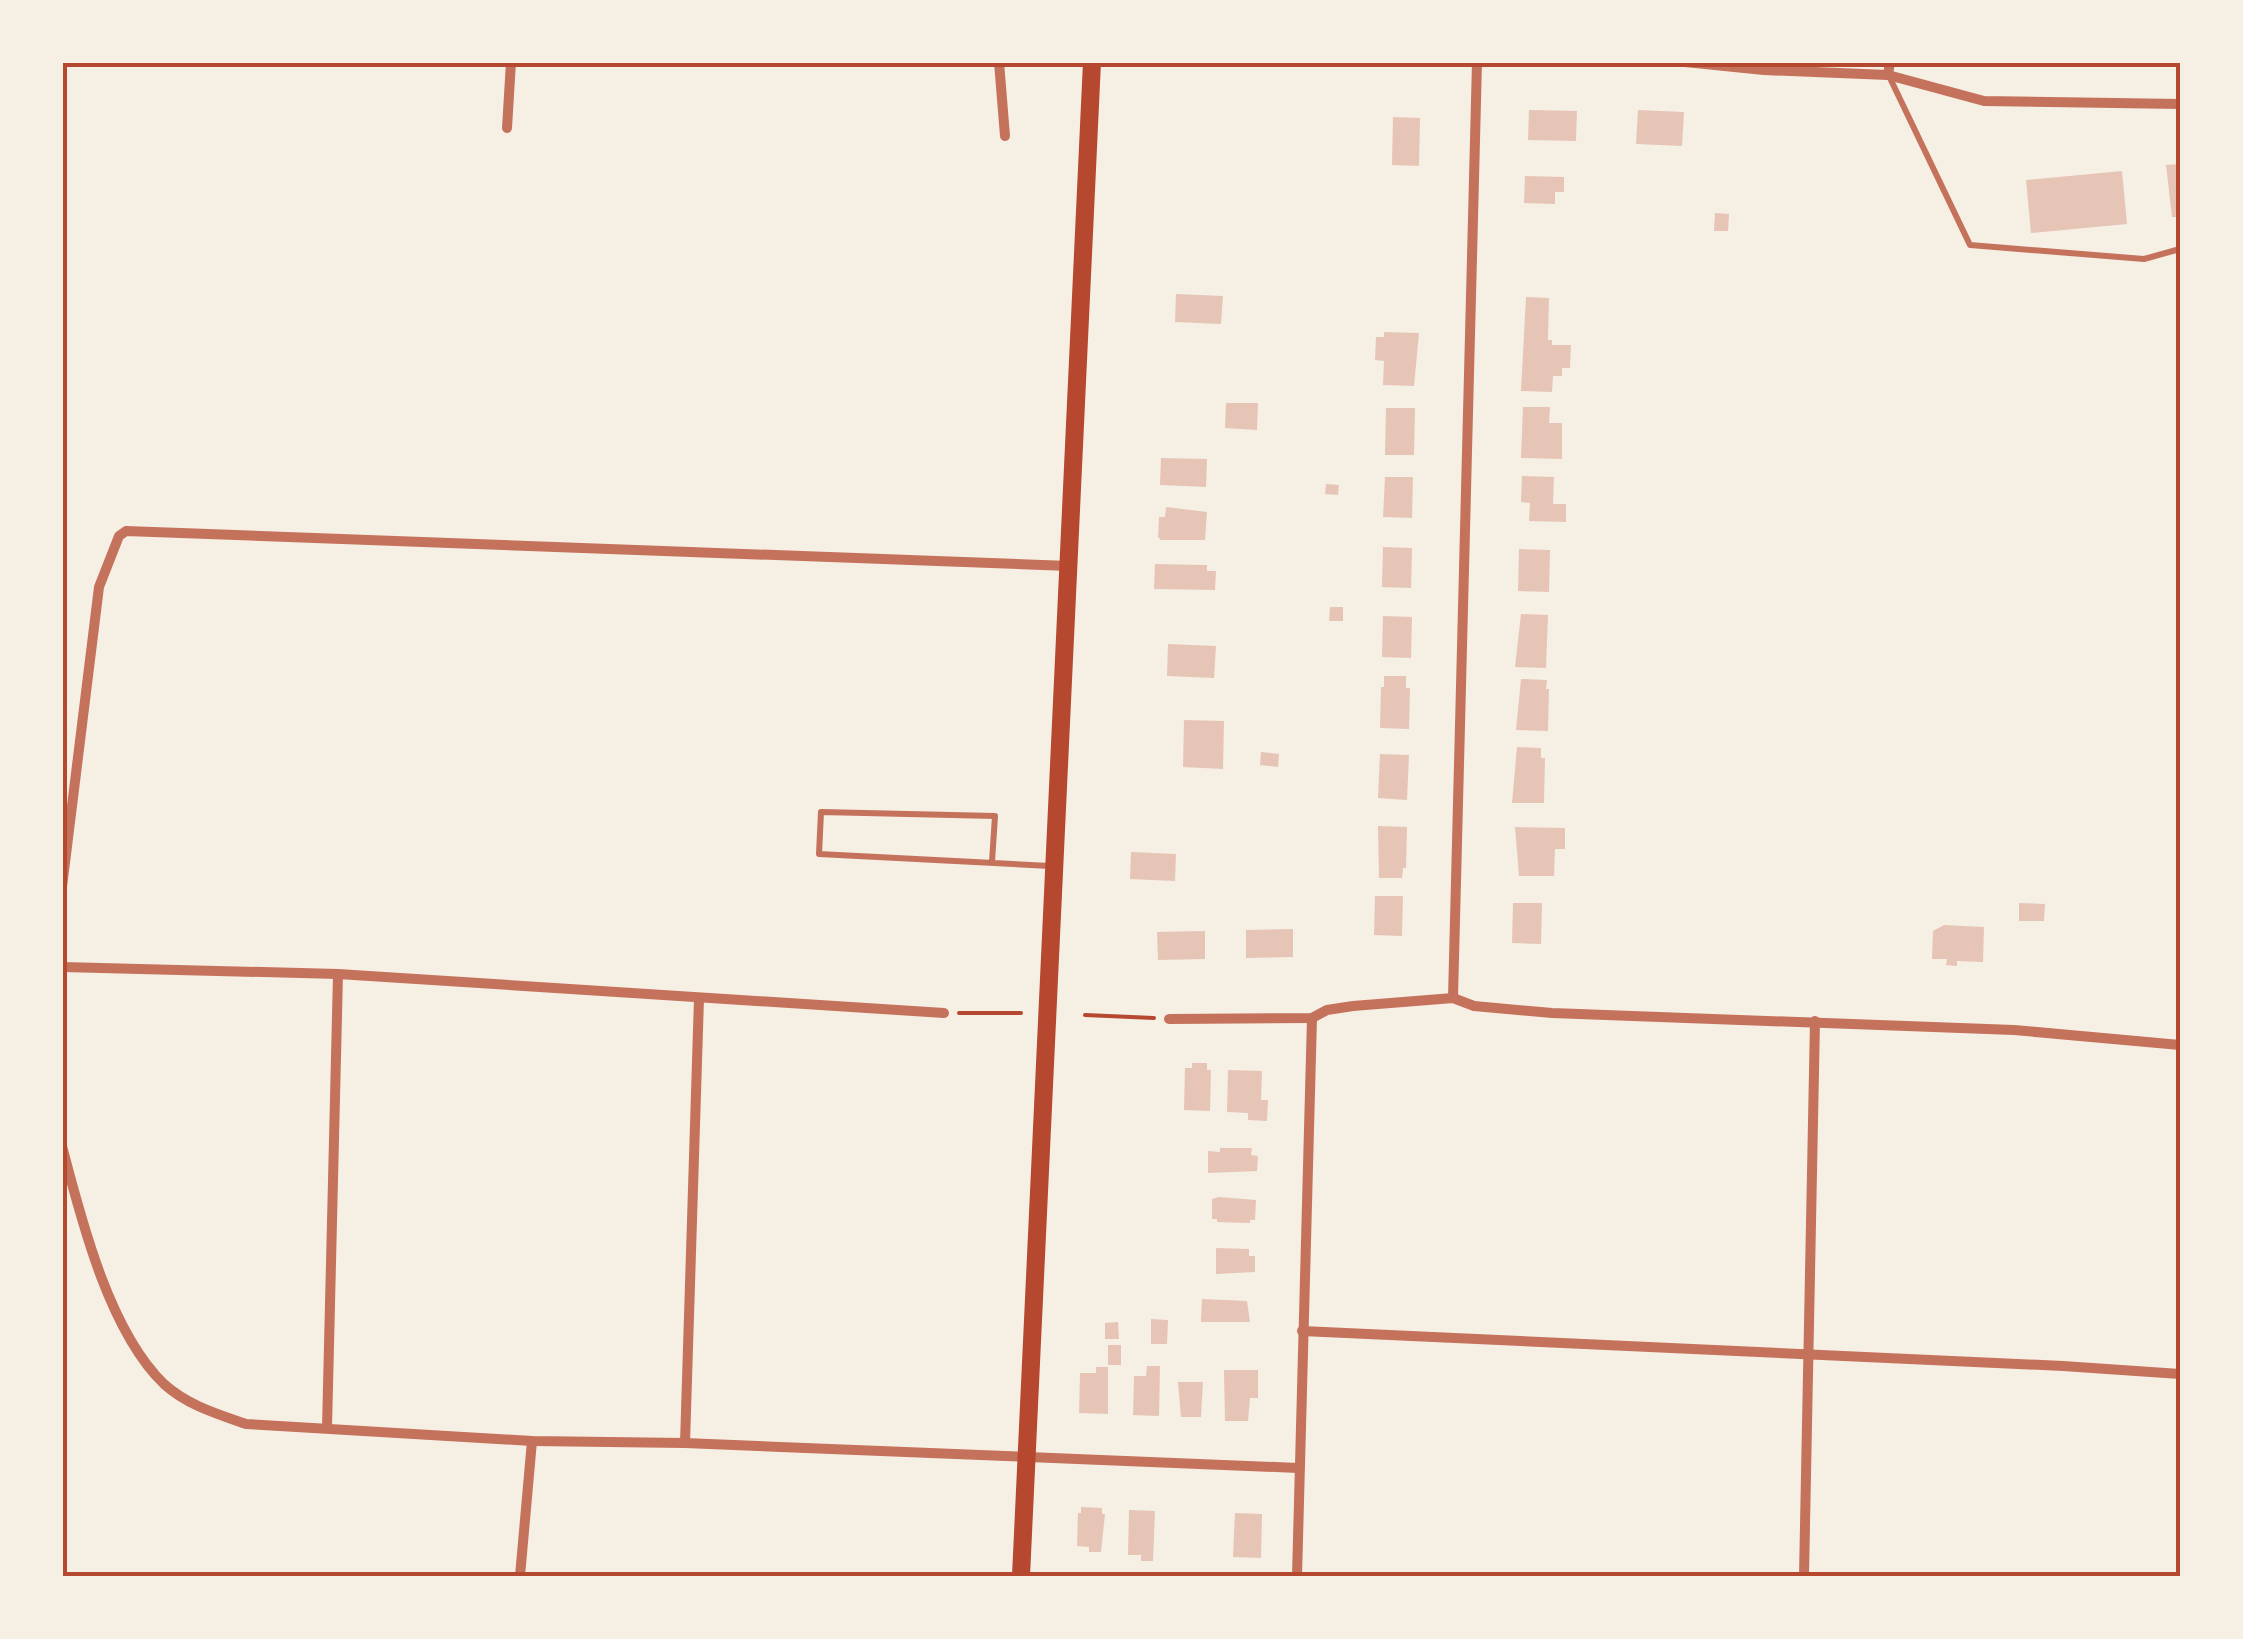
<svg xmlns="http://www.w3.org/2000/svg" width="2243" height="1639" font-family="'Nunito Sans',sans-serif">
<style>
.building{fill:#e6c5b7}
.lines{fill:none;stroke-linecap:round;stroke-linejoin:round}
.path{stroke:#b5482f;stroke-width:4}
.service{stroke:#c5725c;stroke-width:6}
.minor{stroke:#c5725c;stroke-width:10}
.secondary{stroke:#b5482f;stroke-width:18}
.neatline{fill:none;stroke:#b5482f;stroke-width:4}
</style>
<rect width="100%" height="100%" fill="#f6efe4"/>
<!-- building -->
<g class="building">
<path d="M1529,110L1577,111L1576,141L1528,140Z"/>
<path d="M1638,110L1684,112L1682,146L1636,144Z"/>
<path d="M1393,117L1420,118L1419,166L1392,165Z"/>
<path d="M2180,164V217H2172L2166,165Z"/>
<path d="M2122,171L2127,224L2031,233L2026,180Z"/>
<path d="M1525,176L1564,177V192H1555V204L1524,203Z"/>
<path d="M1715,213L1729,214L1728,231H1714Z"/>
<path d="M1176,294L1223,296L1221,324L1175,322Z"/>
<path d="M1526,297L1549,298L1548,340H1552V345H1571L1570,368H1562V376H1553L1552,392L1521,391Z"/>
<path d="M1384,332L1419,333L1414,386L1383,385L1384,361L1375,360L1376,337H1384Z"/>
<path d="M1226,403H1258L1257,430L1225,428Z"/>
<path d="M1523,407H1550L1549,423H1562V459L1521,458Z"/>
<path d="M1386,408H1415L1414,455H1385Z"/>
<path d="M1161,458L1207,459L1206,487L1160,485Z"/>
<path d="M1522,476L1554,477L1553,504H1566V522L1529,521L1530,503L1521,502Z"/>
<path d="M1385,477H1413L1412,518L1383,517Z"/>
<path d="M1326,484L1339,485L1338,495L1325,494Z"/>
<path d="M1166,507L1207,512L1205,540H1161L1158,537L1159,517H1165Z"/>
<path d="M1383,547L1412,548L1411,588L1382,587Z"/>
<path d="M1519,549L1550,550L1549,592L1518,591Z"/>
<path d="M1155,564L1207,565V571H1216L1215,590L1154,589Z"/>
<path d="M1330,607H1343V621H1329Z"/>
<path d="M1521,614L1548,615L1546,668L1515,667Z"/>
<path d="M1383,616L1412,617L1411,658L1382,657Z"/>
<path d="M1168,644L1216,646L1214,678L1167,676Z"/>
<path d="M1384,676H1406V688H1410L1409,729L1380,728L1381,687H1384Z"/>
<path d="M1521,679L1547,680L1546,689H1549L1548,731L1516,730Z"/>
<path d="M1184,720L1224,721L1223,769L1183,767Z"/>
<path d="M1517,747L1541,748V758H1545L1544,803H1512Z"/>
<path d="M1261,752L1279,754L1278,767L1260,765Z"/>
<path d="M1380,754L1409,755L1407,800L1378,798Z"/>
<path d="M1378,826L1407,827L1406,868H1403L1402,878H1379Z"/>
<path d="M1515,827L1565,828V849H1555L1554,876H1519Z"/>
<path d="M1131,852L1176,854L1175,881L1130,879Z"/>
<path d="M1375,896H1403L1402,936L1374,935Z"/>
<path d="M1513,903H1542L1541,944L1512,943Z"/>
<path d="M2019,903L2045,904L2044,921H2019Z"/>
<path d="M1944,925L1984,927L1983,962L1957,961V966L1946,965L1947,959H1932L1933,931Z"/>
<path d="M1293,929V957L1246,958V930Z"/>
<path d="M1205,931V959L1158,960L1157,932Z"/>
<path d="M1192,1063H1207V1070H1211L1210,1111L1184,1110L1185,1068H1192Z"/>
<path d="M1228,1070L1262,1071L1261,1100H1268L1267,1121L1248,1120V1113L1227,1112Z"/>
<path d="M1220,1148H1252L1251,1155L1258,1156L1257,1171L1208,1173V1151L1220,1152Z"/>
<path d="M1219,1197L1256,1200L1255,1220H1250V1223L1217,1222V1219H1212V1199Z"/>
<path d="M1216,1248L1249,1249V1256H1255V1272L1216,1274Z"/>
<path d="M1202,1299L1247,1301L1250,1322H1201Z"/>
<path d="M1151,1319L1168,1320L1167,1344H1151Z"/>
<path d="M1118,1322L1119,1339H1105V1323Z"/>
<rect x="1108" y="1345" width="13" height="20"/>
<path d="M1147,1366H1160L1159,1416L1133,1415L1134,1376H1146Z"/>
<path d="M1096,1367H1108V1414L1079,1413L1080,1373H1096Z"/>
<path d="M1224,1370H1258V1398H1250L1248,1421H1225Z"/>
<path d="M1178,1382H1203L1201,1417H1181Z"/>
<path d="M1081,1507L1102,1508V1514H1105L1101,1552H1089V1547L1077,1546L1078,1513H1081Z"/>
<path d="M1129,1510L1155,1511L1153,1561H1141V1555H1128Z"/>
<path d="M1235,1513L1262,1514L1261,1558L1233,1557Z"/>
</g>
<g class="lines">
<!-- path -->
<g class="path">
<path d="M959,1013H1021"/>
<path d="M1085,1015L1154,1018"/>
</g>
<!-- service -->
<g class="service">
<path d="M1889,76L1970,245L2144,259L2180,249"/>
<path d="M992,862L995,816L821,812L819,854L1050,866"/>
</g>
<!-- minor -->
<g class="minor">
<path d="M999,62L1005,136"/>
<path d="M1685,62L1764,70L1888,75"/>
<path d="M1890,62L1888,75L1984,101L2180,104"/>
<path d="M507,128L511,62"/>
<path d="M62,887L99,587L119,536L126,531L1069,566"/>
<path d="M62,967L338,974L944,1013"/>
<path d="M1453,998L1477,62"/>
<path d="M1169,1019L1312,1018L1327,1010L1353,1006L1453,998L1474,1006L1552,1013L2014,1030L2180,1045"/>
<path d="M62,1146C81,1219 109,1331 164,1384C187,1405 217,1414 246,1424L532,1441L685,1443L1298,1468"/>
<path d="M1302,1331L2063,1366L2180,1374"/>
<path d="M327,1428L338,974"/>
<path d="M685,1443L699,998"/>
<path d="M520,1576L532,1441"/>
<path d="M1297,1576L1312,1018"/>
<path d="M1804,1576L1815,1021"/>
</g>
<!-- secondary -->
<path class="secondary" d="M1021,1576L1092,62"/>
</g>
<!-- border -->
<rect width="2243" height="1639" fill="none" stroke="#f6efe4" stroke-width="130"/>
<rect x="65" y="65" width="2113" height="1509" class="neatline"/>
</svg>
